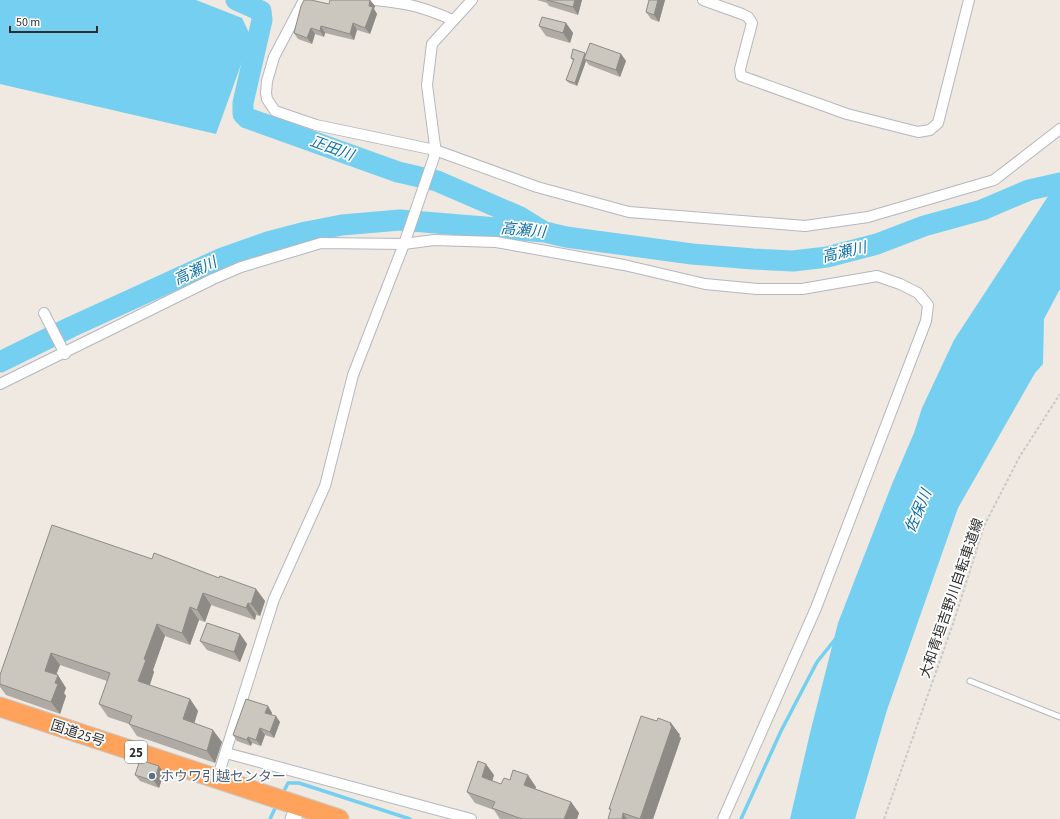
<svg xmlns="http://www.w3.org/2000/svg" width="1060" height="819" font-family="'Source Sans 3','Noto Sans JP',sans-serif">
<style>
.water{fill:#75cff0}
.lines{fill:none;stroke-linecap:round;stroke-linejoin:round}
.stream{stroke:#75cff0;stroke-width:3.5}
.river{stroke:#75cff0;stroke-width:21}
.lane-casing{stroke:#b4b7c1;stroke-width:7}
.street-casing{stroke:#b4b7c1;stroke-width:12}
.secondary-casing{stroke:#b4b7c1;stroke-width:17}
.highway-casing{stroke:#c9c9c9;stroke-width:21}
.path{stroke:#c9c9c9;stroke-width:2;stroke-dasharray:3 2;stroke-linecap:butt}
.lane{stroke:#fff;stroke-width:5}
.street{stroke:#fff;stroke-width:10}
.secondary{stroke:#fff;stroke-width:15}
.highway{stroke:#ffa35c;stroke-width:19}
.wall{fill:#afaba4}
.shaded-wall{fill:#8e8b86}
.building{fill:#cbc7bf;stroke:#8e8b86}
.service-dot{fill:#5c6f8a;stroke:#fff;stroke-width:1.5}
.labels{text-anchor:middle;stroke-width:3.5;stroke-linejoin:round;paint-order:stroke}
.shield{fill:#fff;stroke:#6d6d6d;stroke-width:1}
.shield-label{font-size:13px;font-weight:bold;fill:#2e2e2e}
.street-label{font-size:14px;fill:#2e2e2e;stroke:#fff}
.service-label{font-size:14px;fill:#4e5e75;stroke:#fff;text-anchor:start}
.water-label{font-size:15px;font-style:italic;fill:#0d6fa3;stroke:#fff}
</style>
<rect width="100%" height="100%" fill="#efe9e1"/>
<!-- water -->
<g class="water">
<path d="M0,0H196L242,18L251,37L216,134L0,84Z"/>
<path d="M1060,178V289L1044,319L1043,364L1035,373L958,508L887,710L855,819H790L810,733L838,623L892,484L914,433L922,408L954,340Z"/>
</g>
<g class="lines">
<!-- stream -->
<g class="stream">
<path d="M282,795L288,783H299L410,819"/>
<path d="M270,819L277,804"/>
<path d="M741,819L781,731L817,662L837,637"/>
</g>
<!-- river -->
<g class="river">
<path d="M236,0L261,11L262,20L243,103V114L247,118L398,172L437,181L520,217L541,230"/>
<path d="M0,362L71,327L220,259L268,242L306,232L342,225L400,220L545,232L566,237L692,254L753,259L793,261L827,257L877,244L924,226L982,210L1029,190L1060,183"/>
</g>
<!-- lane casing -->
<g class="lane-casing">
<path id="lane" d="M970,681L1060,717"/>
</g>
<!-- street casing -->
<g class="street-casing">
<g id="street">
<path d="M304,0L274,57L267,81L266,93L267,99L275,111L316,125L435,150L537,187L629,212L805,226L868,217L994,180L1060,129"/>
<path d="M375,0C407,3 423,7 453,20"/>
<path d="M703,0L742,14L748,17L752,23L740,69L741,76L847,114L918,132L930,130L938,123L969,0"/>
<path d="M44,313L65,354"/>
<path d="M0,384L213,279L241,267L321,243L404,244L434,240L496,242L624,265L705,284L757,289H802L877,276L900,284L918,293L928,305L926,321L816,608L723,819"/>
<path d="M226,753L471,819"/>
<path d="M217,779L274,599L325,486L353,375L404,244L434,157L435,146L427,85L432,44L472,0"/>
</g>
</g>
<!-- secondary casing -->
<g class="secondary-casing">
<path id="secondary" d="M293,819L299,806"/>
</g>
<!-- highway casing -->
<g class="highway-casing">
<path id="highway" d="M0,707L339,819"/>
</g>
<!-- path -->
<path class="path" d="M884,819L954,621L984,526L1020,456L1060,394"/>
<!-- lane -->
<use href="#lane" class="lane"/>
<!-- street -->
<use href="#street" class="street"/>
<!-- secondary -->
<use href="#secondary" class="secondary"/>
<!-- highway -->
<use href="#highway" class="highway"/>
</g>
<!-- wall -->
<g class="wall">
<path d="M370,0L375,6L374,9L377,14L370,34L357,30L354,40L325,33L324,37L315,34L312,44L298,39L294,33L329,4Z"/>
<path d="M537,0H582L578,15L549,6L547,3Z"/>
<path d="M649,0H665L659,22L651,19L646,12Z"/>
<path d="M566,23L573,33L570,43L546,36L539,26Z"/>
<path d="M586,54H621L626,61L620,77L589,65L586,61L577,86L569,83L566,80L573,61L571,58Z"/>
<path d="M152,559L256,589L265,601L260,616L256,615L255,620L211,605L205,622L199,620L190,645L165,636L153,670L154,672L150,685L190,699L198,711L194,723L222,742L215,763L137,736L129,724L108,717L99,704L107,681L60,665L56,675L66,688L64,693L66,696L60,714L6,695L0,687V675Z"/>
<path d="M240,634L247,644L240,662L207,650L200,641Z"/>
<path d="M268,706L272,713L271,715L280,722L274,738L265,735L261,746L252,743L251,746L237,741L233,735Z"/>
<path d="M657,721L671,723L680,735L679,736L681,738L653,819H608L611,811L609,809Z"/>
<path d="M164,773L159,788L140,781L135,775Z"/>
<path d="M494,775L492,781L501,784L510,780L536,787L535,789L571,802L579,813L577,819H500L494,810L475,803L467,792Z"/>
</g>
<!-- shaded-wall -->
<g class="shaded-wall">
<path d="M370,0L375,6L374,9L377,14L370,34L365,28Z"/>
<path d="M575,0H582L578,15L573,7Z"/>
<path d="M658,0H665L659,22L654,15Z"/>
<path d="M353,23L357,30L354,40L350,34Z"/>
<path d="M566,23L573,33L570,43L563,33Z"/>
<path d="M321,26L325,33L324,37L320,31Z"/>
<path d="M311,28L315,34L312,44L307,38Z"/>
<path d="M585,53L587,56L584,59L586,61L577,86L575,83Z"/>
<path d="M621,54L626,61L620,77L616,70Z"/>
<path d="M256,589L265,601L260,616L251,604Z"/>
<path d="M203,593L211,605L205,622L197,610Z"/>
<path d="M248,603L256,615L255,620L246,608Z"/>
<path d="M190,607L199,620L190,645L182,633Z"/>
<path d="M157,624L165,636L153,670L154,672L147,693L138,681L144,659Z"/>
<path d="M240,634L247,644L240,662L234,652Z"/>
<path d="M51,653L60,665L53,683L45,671Z"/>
<path d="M58,675L66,688L64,693L66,696L60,714L51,702L55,683Z"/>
<path d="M190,699L198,711L192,731L183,719Z"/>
<path d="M268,706L272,713L270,719L265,713Z"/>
<path d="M276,716L280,722L274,738L270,732Z"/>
<path d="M671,723L680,735L679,736L681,738L653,819H640Z"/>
<path d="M260,728L265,735L261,746L256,740Z"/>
<path d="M213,730L222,742L215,763L207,751Z"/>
<path d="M248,737L252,743L251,746L247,740Z"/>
<path d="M486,764L494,775L490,788L482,777Z"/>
<path d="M159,766L164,773L159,788L154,781Z"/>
<path d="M528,775L536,787L532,796L524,785Z"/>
<path d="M571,802L579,813L577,819H564Z"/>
<path d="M623,813L627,819H622Z"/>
</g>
<!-- building -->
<g class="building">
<path d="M304,0H311L329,4L330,0H370L369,6L373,7L365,28L353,23L350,34L321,26L320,31L311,28L307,38L294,33L301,6Z"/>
<path d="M547,0H575L573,7Z"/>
<path d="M649,0H658L654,15L646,12Z"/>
<path d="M542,17L566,23L563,33L539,26Z"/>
<path d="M590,43L621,54L616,70L584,59Z"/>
<path d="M573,49L585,53L575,83L566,80L574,59L571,58Z"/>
<path d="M52,525L152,559L154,553L219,578L220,576L256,589L251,604L248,603L246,608L203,593L197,610L190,607L182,633L157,624L144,659L146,660L138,681L190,699L183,719L213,730L207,751L129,724L132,716L99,704L110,673L51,653L45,671L58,675L55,683L58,684L51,702L0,684V675Z"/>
<path d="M207,623L240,634L234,652L200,641Z"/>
<path d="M246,699L268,706L265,713L276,716L270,732L260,728L256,740L248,737L247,740L233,735Z"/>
<path d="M641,716L657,721L658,718L671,723L670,725L672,726L640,819L623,813L622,819H608L611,809H609Z"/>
<path d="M140,760L159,766L154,781L135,775Z"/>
<path d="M478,761L486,764L482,777L501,784L504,778L510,780L513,770L528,775L524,785L571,802L564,819H522L492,808L495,802L467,792Z"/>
</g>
<!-- markers -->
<circle class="service-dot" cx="152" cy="776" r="4"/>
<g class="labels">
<!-- shield labels -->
<rect class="shield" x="125" y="741" width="22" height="22" rx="3"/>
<g class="shield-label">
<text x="136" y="757">25</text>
</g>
<!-- street labels -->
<g class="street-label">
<text transform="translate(951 598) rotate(-71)" y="5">大和青垣吉野川自転車道線</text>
<text transform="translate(78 733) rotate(18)" y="5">国道25号</text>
</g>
<!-- service labels -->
<g class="service-label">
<text x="160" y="781">ホウワ引越センター</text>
</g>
<!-- water labels -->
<g class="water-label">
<text transform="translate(332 148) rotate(20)" y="5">正田川</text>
<text transform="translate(523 230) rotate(5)" y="5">高瀬川</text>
<text transform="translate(844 252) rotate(-13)" y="5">高瀬川</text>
<text transform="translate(195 271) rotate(-25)" y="5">高瀬川</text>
<text transform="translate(918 511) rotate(-67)" y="5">佐保川</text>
</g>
</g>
<!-- scale -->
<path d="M10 26v6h87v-6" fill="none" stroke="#2e2e2e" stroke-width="2"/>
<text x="16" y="26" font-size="12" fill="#2e2e2e" stroke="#ffffff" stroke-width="3" paint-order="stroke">50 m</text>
</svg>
